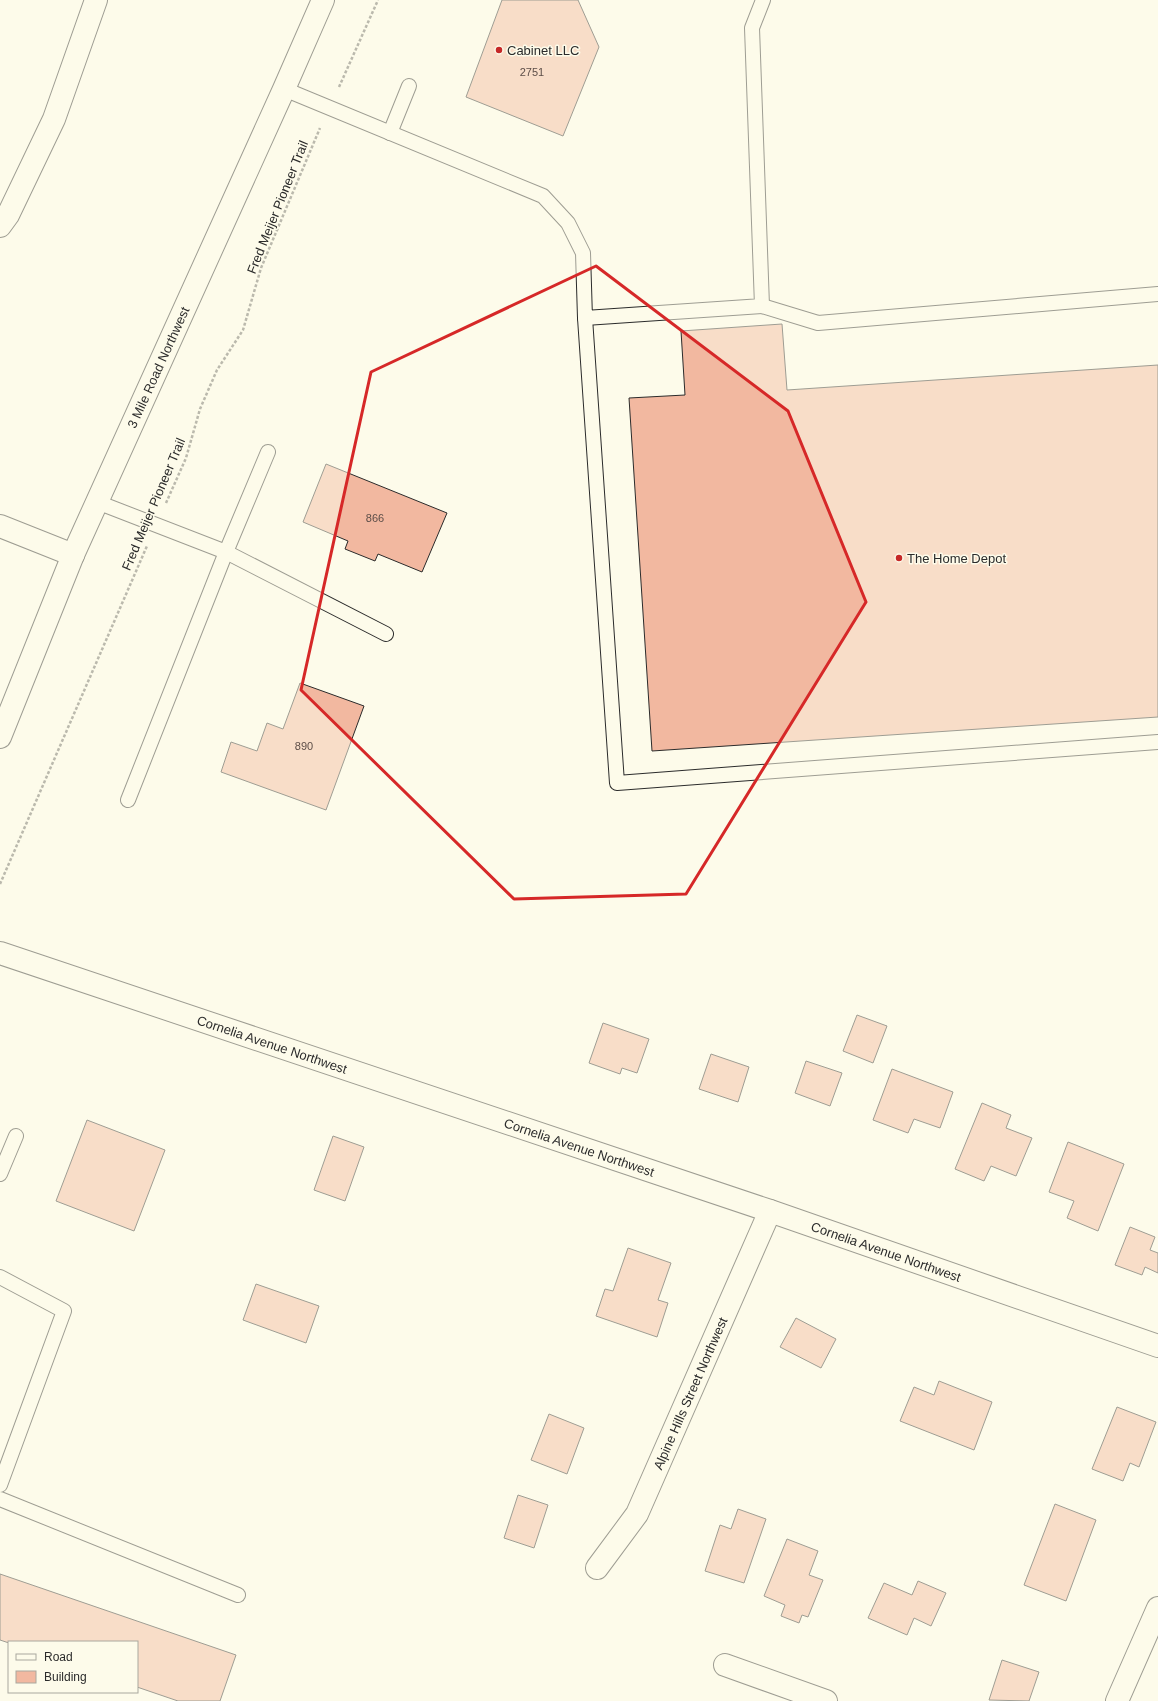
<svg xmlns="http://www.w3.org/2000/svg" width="1158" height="1701" font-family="Arial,sans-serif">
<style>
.building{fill:#f2b8a0;stroke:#2b2b2b}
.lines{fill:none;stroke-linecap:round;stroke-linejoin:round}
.service-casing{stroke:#2b2b2b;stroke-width:16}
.minor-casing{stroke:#2b2b2b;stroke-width:24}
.secondary-casing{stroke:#2b2b2b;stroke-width:24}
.trunk-casing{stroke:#2b2b2b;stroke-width:24}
.motorway-casing{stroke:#2b2b2b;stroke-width:24}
.path{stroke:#6a6964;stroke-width:2.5;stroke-dasharray:3 2;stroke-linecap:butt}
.service{stroke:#fdfbea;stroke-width:14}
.minor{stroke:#fdfbea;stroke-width:22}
.secondary{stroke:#fdfbea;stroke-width:22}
.trunk{stroke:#fdfbea;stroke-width:22}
.motorway{stroke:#fdfbea;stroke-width:22}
.marked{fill:none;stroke:#d62828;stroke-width:3;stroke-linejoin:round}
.poi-dot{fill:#c62828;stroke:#fdfbea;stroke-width:1.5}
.labels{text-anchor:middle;stroke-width:3;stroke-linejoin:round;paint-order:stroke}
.number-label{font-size:11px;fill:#5d4e48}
.poi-label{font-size:13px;fill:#2b2b2b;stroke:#fdfbea;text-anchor:start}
.street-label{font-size:13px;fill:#2b2b2b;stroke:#fdfbea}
</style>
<rect width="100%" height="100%" fill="#fdfbea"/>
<!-- building -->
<g class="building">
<path d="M502,0H578L599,47L563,136L466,97Z"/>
<path d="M782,324L787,390L1158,365V717L652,751L629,398L685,395L681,331Z"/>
<path d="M326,464L447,513L422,572L378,554L375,561L345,549L348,541L303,522Z"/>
<path d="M300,683L364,706L326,810L221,772L231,742L257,751L267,723L283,729Z"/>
<path d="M857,1015L887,1026L873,1063L843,1051Z"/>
<path d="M603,1023L649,1039L637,1073L622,1068L620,1074L589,1063Z"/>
<path d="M711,1054L749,1067L738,1102L699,1089Z"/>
<path d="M806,1061L842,1073L830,1106L795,1093Z"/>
<path d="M892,1069L953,1092L940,1128L914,1119L908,1133L873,1120Z"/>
<path d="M982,1103L1011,1115L1006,1128L1032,1138L1016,1176L991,1166L984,1181L955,1169Z"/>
<path d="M87,1120L165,1150L134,1231L56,1201Z"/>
<path d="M333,1136L364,1147L345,1201L314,1190Z"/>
<path d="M1068,1142L1124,1164L1098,1231L1067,1218L1074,1201L1049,1192Z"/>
<path d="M1130,1227L1155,1237L1150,1250L1158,1253V1273L1145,1267L1142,1275L1115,1265Z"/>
<path d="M628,1248L671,1263L658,1300L668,1303L657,1337L596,1316L605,1289L613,1291Z"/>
<path d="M256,1284L319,1306L306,1343L243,1320Z"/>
<path d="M796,1318L836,1339L821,1368L780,1347Z"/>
<path d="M939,1381L992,1402L974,1450L900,1421L914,1387L934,1395Z"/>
<path d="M1117,1407L1156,1422L1139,1467L1130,1463L1123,1481L1092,1469Z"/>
<path d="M549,1414L584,1428L567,1474L531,1460Z"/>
<path d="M518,1495L548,1505L534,1548L504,1538Z"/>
<path d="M1055,1504L1096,1520L1066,1601L1024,1585Z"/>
<path d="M738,1509L766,1519L744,1583L705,1571L720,1525L731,1529Z"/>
<path d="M787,1539L818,1551L809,1575L823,1580L808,1617L802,1615L799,1623L781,1616L785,1605L764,1596Z"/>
<path d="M0,1574L236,1655L220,1701H178L137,1687V1642H9V1643L0,1640Z"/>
<path d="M918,1581L946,1593L931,1626L914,1618L907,1635L868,1618L884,1583L912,1595Z"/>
<path d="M1002,1660L1039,1672L1029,1701L989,1700Z"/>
</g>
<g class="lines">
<!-- service casing -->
<g class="service-casing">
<g id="service">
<path d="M284,89L543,196L568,223L583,253L585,318L762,306L752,28L763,0"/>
<path d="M390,133L409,86"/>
<path d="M762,306L818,323L1158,294"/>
<path d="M585,318L617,783L1158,742"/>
<path d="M97,502L226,552L386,634"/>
<path d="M128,800L226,552L268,452"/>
<path d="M0,1174L16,1136"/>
<path d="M0,1277L64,1311L0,1485"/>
<path d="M0,1499L238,1595"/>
</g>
</g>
<!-- minor casing -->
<g class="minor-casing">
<g id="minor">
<path id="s1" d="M0,953L770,1211L1158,1346"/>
<path id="s2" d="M597,1568L637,1514L770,1211"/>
<path d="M725,1665L826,1701"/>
<path d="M1117,1701L1158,1608"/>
</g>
</g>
<!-- secondary casing -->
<g class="secondary-casing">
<path id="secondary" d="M0,737L73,555"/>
</g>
<!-- trunk casing -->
<g class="trunk-casing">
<g id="trunk">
<path id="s3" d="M73,555L284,89L323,0"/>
</g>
</g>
<!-- motorway casing -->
<g class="motorway-casing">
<g id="motorway">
<path d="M0,226L8,215L54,119L96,0"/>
<path d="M0,526L73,555"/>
</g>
</g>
<!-- path -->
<g class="path">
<path d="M339,87L378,0"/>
<path d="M166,503L186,458L200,409L217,370L243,330L261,268L320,128"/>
<path d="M0,884L147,546"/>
</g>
<!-- service -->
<use href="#service" class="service"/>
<!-- minor -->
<use href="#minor" class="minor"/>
<!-- secondary -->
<use href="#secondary" class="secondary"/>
<!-- trunk -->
<use href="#trunk" class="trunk"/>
<!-- motorway -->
<use href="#motorway" class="motorway"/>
</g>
<!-- marked area -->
<path d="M0 0H1158V1701H0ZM596,266L788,411L866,602L686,894L514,899L301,690L371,372Z" fill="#fdfbea" fill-opacity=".55" fill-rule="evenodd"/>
<path class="marked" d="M596,266L788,411L866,602L686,894L514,899L301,690L371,372Z"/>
<!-- markers -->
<g class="poi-dot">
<circle cx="499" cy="50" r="4"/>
<circle cx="899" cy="558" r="4"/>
</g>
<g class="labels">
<!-- number labels -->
<g class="number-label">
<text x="532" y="76">2751</text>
<text x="375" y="522">866</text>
<text x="304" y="750">890</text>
</g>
<!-- poi labels -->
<g class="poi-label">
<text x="507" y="55">Cabinet LLC</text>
<text x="907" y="563">The Home Depot</text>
</g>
<!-- street labels -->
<g class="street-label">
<text transform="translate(277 207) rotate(-68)" y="5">Fred Meijer Pioneer Trail</text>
<text dy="5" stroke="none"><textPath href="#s3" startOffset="206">3 Mile Road Northwest</textPath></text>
<text transform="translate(153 504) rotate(-67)" y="5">Fred Meijer Pioneer Trail</text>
<text dy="5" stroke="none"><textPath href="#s1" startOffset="287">Cornelia Avenue Northwest</textPath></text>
<text dy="5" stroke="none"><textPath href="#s1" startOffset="611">Cornelia Avenue Northwest</textPath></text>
<text dy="5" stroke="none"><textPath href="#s1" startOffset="935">Cornelia Avenue Northwest</textPath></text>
<text dy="5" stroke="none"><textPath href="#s2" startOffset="199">Alpine Hills Street Northwest</textPath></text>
</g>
</g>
<!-- legend -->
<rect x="8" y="1641" width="130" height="52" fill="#fdfbea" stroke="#a9a89e"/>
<rect x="16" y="1654" width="20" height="6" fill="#fdfbea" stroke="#a9a89e"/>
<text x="44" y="1661" font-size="12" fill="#2b2b2b">Road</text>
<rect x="16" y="1671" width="20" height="12" fill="#f2b8a0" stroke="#a9a89e"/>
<text x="44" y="1681" font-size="12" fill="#2b2b2b">Building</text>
</svg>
